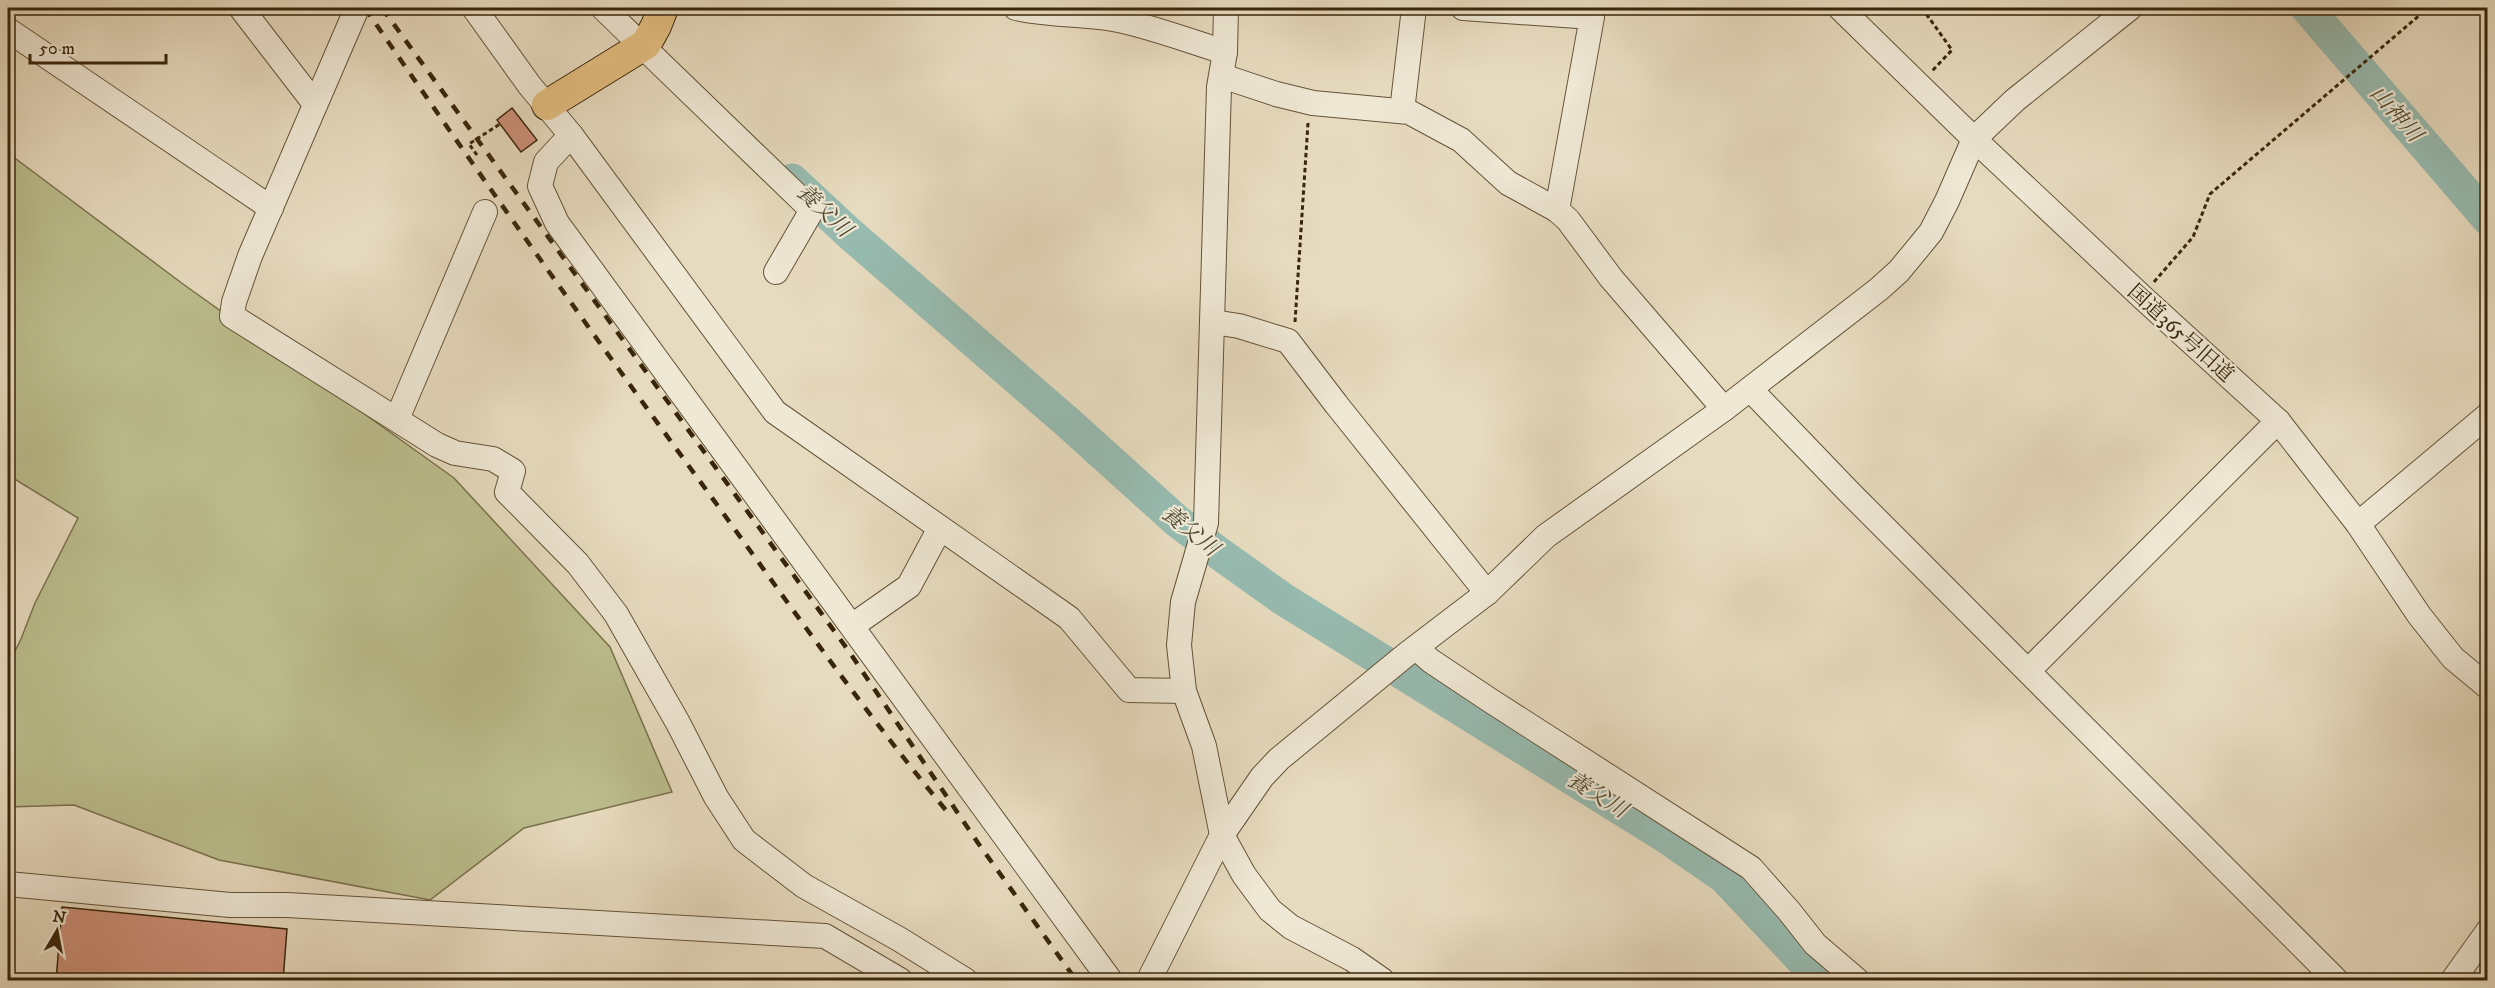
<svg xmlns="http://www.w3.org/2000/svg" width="2495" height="988" font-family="'IM FELL DW Pica','Noto Serif JP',serif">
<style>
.green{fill:#bcbe8e;stroke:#7a724c;stroke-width:1.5}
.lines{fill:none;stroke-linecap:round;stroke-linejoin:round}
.river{stroke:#97bbb0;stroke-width:33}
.building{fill:#ce917a;stroke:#39260a;stroke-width:1.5}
.minor-casing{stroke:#645337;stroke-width:26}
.major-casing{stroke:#39260a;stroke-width:32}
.path{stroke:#39260a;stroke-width:3;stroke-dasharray:4.5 3;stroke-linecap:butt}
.minor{stroke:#efe8d5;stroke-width:24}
.major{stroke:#e4be80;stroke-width:30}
.rail{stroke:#39260a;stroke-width:4.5;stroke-dasharray:10 10;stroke-linecap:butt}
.labels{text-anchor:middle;stroke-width:4.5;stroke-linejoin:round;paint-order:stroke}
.street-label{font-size:21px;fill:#39260a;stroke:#efe8d5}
.water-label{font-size:22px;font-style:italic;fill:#504b34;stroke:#efe8d5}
</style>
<rect width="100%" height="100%" fill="#e7dbbf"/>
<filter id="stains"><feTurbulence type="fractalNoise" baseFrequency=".00333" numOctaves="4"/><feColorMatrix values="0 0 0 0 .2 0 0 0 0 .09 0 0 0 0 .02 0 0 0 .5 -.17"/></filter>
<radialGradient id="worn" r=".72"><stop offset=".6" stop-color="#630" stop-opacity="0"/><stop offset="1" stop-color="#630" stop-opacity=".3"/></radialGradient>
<!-- green -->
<path class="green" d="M8,153L183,284L454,478L610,647L672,792L524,828L430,900L219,860L74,805L8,807V665L21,639L35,603L78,518L8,475Z"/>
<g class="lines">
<!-- river -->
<g class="river">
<path d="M2307,8L2488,219"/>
<path d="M792,180L850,234L1065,420L1177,521L1220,554L1283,599L1663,835L1724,877L1821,980"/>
</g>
</g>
<!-- building -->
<g class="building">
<path d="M512,108L537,140L521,152L497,120Z"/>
<path d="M62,907L287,929L283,981H56Z"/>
</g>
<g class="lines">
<!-- minor casing -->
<g class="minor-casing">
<g id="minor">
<path d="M241,8L315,104"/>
<path d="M357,8L250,256L234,302L232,316L437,445L455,453L493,459L513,471L507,492L578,564L616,614L678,723L716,797L744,840L804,886L899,939L965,980"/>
<path d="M474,8L530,86L571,135L775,412L1069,618L1129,690L1184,691"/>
<path d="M603,8L812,210L776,272"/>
<path d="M1016,8C1048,16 1081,13 1113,19C1151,26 1188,41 1225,52"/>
<path d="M1226,8L1225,52L1219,87L1206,523L1183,602L1179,645L1184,691L1204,746L1222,835L1244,875L1270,910L1291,927L1352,959L1382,980"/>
<path d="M1463,8L1592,17L1557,210"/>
<path d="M1840,8L1974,139L2142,297L2278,421L2358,524L2419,615L2453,658L2488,687"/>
<path d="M8,30L271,208"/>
<path d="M1222,76L1276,94L1313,103L1409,112L1461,140L1508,183L1557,210L1568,220L1611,278L1724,409"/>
<path d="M1402,111L1414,8"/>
<path d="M571,135L546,162L540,186L557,223L1110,980"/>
<path d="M1213,322L1239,326L1288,341L1336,404L1487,593"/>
<path d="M1750,389L1850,493L2336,980"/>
<path d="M397,419L485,212"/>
<path d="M2358,524L2488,415"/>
<path d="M852,626L909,586L940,528"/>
<path d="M1416,648L1431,661L1488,699L1751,868L1789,911L1815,944L1857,980"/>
<path d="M2029,670L2278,421"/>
<path d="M8,884L230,905H287L825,936L900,980"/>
<path d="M1149,980L1222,835L1262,777L1279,759L1407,654L1487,593L1546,536L1724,409L1879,289L1899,271L1931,232L1947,201L1974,139L2015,100L2130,8"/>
<path d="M2453,980L2488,931"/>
</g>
</g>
<!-- major casing -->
<g class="major-casing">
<path id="major" d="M547,105L646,44L656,26L663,8"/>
</g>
<!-- path -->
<g class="path">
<path d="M1922,8L1952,50L1932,71"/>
<path d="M477,155L469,144L500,124"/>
<path d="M2154,282L2193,237L2210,194L2428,8"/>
<path d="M1295,322L1308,123"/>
</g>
<!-- minor -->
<use href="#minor" class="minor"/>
<!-- major -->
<use href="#major" class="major"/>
<!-- rail -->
<g class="rail">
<path d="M365,8C480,176 598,342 718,506C793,610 867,715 949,814"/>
<path d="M382,8L848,650L978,843L1076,980"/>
</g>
</g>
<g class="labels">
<!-- street labels -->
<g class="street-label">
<text transform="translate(2181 333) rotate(42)" y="7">国道365号旧道</text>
</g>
<!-- water labels -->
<g class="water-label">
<text transform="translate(2397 113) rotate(49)" y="8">山神川</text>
<text transform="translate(825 210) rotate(43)" y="8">養父川</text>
<text transform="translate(1191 530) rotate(39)" y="8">養父川</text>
<text transform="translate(1598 794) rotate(32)" y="8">養父川</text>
</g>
</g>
<!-- margin -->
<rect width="2495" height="988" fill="none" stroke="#e7dbbf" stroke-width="30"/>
<rect x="9" y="9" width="2477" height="970" fill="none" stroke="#39260a" stroke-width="3"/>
<rect x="15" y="15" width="2465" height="958" fill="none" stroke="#39260a" stroke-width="1.5"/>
<!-- north arrow -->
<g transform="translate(57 931) rotate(10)" stroke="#efe8d5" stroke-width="4.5" paint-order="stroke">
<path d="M0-4.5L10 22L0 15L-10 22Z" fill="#39260a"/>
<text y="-9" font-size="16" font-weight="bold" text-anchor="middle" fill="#39260a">N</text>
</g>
<!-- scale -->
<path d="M30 54v9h136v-9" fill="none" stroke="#39260a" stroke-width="3"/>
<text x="39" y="54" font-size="18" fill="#39260a" stroke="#efe8d5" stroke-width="4.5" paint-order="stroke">50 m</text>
<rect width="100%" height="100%" filter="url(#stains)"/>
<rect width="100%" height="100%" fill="url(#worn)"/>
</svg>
